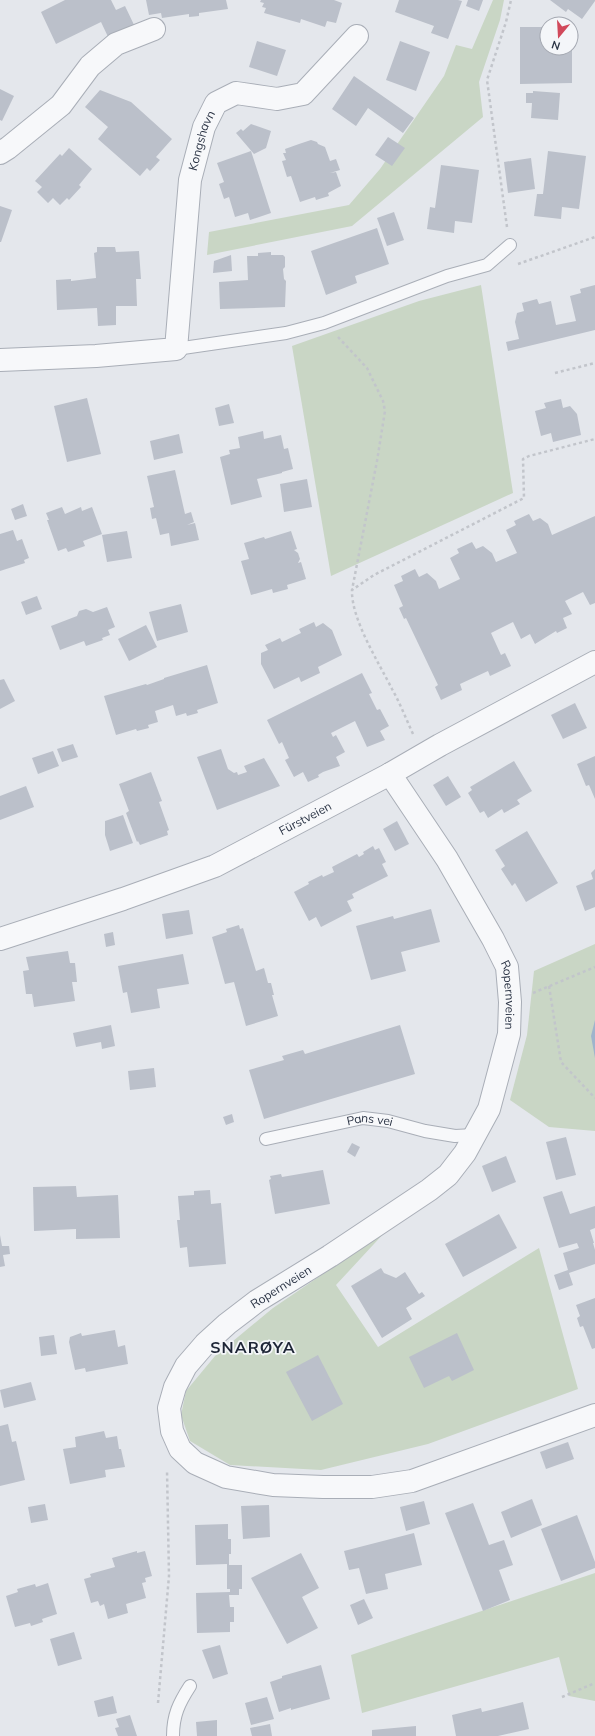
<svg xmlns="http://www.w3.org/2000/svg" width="595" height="1736" font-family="Mulish,sans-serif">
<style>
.green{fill:#c9d6c5}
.water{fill:#9fb4cc}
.building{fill:#bbc0ca}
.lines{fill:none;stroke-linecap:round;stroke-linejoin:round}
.service-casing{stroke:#a9aeb7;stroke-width:14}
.minor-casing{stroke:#a9aeb7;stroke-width:24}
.path{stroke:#c2c5cb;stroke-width:2.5;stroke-dasharray:3 3;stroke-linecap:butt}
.service{stroke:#f7f8fa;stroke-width:12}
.minor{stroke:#f7f8fa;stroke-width:22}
.labels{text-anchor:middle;stroke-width:3.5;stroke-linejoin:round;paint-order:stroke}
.street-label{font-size:12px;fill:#2b3445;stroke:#f4f6f9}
.district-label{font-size:16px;font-weight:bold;letter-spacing:1px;fill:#1d2536;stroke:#f4f6f9}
</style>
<rect width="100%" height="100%" fill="#e4e7ec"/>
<!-- green -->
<g class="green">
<path d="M493,0H504L500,20L479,82L483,117L352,226L207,255L209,232L349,205L380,169L444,76L456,45L472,49Z"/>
<path d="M481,285L513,493L331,576L292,346L419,301Z"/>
<path d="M595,944V1131L549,1127L510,1100L527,1035L534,971Z"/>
<path d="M386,1231L336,1285L378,1347L539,1248L578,1389L428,1444L321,1470L230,1465L190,1441L181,1415L186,1391L215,1356L273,1308Z"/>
<path d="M595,1573V1701L569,1696L559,1657L362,1713L351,1655Z"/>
</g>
<!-- water -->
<path class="water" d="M595,1020V1058L591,1036Z"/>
<!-- building -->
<g class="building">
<path d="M65,0H111L116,10L125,6L136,29L110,41L101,22L56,44L41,12Z"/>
<path d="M146,0H226L228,9L199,13V16L189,17V14L162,18L161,13L149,15Z"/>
<path d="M261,0H334L342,3L336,23L327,21L325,27L301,19L300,23L264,13L266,8L262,7L264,3L260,2Z"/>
<path d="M399,0H458L462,1L448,39L431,33L434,26L395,12Z"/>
<path d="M468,0H483L479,11L466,6Z"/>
<path d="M550,0H595V1L582,19L568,9L566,12Z"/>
<path d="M520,27H547V48H572V83L520,84Z"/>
<path d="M257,41L286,50L277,76L249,67Z"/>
<path d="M400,41L430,52L416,91L386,80Z"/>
<path d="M354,76L414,118L403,133L368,108L356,126L332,109Z"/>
<path d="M0,89L14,96L2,121L0,120Z"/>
<path d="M100,90L131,102L172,139L156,157L160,160L150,171L147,168L140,176L98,139L108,127L85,107Z"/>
<path d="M533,91L560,93L558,120L531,118L532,103H526V93H533Z"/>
<path d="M251,124L271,131L266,148L254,154L236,133L241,129L243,131Z"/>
<path d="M388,137L405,148L392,166L375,155Z"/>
<path d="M311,140L317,142L318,144L325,147L330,161L336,159L340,170L330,173L336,172L341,186L328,193L329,196L316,200L315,197L300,202L291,176L287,177L282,161L286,160L283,153H286L285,149L299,144L302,151L299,144Z"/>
<path d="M69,148L92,169L79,185L81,187L69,200L67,198L60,205L53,198L48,203L37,192L42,187L35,181L60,154L62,156Z"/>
<path d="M251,151L271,213L250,220L248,213L235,217L229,197L224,199L219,184L224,182L217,163Z"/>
<path d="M548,151L586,156L579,209L562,207L561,219L534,216L537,194H543Z"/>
<path d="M531,158L535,189L508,193L504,162Z"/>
<path d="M441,165L479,170L472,223L455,221L454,233L427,229L430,207L435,208Z"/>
<path d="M0,206L12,210L1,242H0Z"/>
<path d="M394,212L404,240L387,246L377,218Z"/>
<path d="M377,228L389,264L355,276L357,283L326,295L311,251Z"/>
<path d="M97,247H115L116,252L139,251L141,279H136L137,306H116V325L98,326L97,308L57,310L56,280L71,279V281L96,278L94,253L97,252Z"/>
<path d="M271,252V255H283L285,257V267L283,269L284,279L286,281L285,307L220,309L219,282L248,280L247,256H258V253Z"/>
<path d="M231,255L232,271L213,273L214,261Z"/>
<path d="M595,285V330L508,351L506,342L519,339L515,322L517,313L524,311L522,303L537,299L539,304L551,301L556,325L576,321L570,296L581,293L580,289Z"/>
<path d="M87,398L101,454L67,462L54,406Z"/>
<path d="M561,399L563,408L570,406L577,414L581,435L553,442L551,433L541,436L535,411L546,408L544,403Z"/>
<path d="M229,404L234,423L219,426L215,408Z"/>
<path d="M263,431L264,439L281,435L284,449L288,448L293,469L282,472V473L257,479L262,497L231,505L220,457L230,454L229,450L240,448L238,437Z"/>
<path d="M179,434L183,453L154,460L150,441Z"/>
<path d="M175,470L185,514L191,512L194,522L187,525L195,523L199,540L171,546L169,533L160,535L156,518L152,519L150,508L154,507L147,476Z"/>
<path d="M307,479L312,507L284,512L280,484Z"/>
<path d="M23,504L27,516L15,520L11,509Z"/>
<path d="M62,507L65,514L81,507L82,511L92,507L102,534L83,541L85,546L68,552L66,548L58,551L47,520H49L46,513Z"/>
<path d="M529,514L533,521L540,518L548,524L552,535L595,516V603L590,605L583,592L565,601L572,614L563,618L567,628L557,633L556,631L535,644L530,634L521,639L513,622L491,633L501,655L505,653L511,666L490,676L488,671L460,684L462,690L441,700L435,687L438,685L406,618L404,619L399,608L403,606L394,585L403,581L401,576L415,569L419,577L427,573L436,581L439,589L460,579L450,558L459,553L457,549L472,542L476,549L483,546L492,553L496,562L517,553L506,530L516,525L514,521Z"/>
<path d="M13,530L17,541L22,539L29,558L24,560L25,563L0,571V534Z"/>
<path d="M127,531L132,558L107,562L102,535Z"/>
<path d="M291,531L297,549L294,550L298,553L300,559L298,563L301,562L306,579L287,585L288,589L273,593L272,589L251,595L241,561L249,559L244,543L264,537L265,539Z"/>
<path d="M37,596L42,609L26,615L21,602Z"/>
<path d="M181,604L188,632L157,641L149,612Z"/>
<path d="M107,607L115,627L108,630L110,635L102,638L103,640L86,646L84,641L60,650L51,626L77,616L79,611L86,609L93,612Z"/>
<path d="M314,622L316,627L323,623L332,630L342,655L318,667L320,673L301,682L299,677L274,689L261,664V653L268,650L265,645L280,638L282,642L301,633L299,629Z"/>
<path d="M146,625L157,647L129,661L118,639Z"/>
<path d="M207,665L218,703L197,710L198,713L187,716L186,713L176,716L173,705L155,711L158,722L148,725L149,728L137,731L136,729L116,735L104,696L146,684L147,685L164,679V678Z"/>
<path d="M362,673L372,693L369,694L377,710L380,709L389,726L380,731L385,740L367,747L355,721L331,733L333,737L336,735L345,752L336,757L340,766L323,772L318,775L319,777L308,782L303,772L294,777L285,760L289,758L282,742L279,744L267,720Z"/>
<path d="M4,679L15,701L0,709V680Z"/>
<path d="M575,703L587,728L563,739L551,715Z"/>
<path d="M73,744L78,757L62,762L57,749Z"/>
<path d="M221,749L228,769L234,773L237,772L238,775L247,772L244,766L264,758L280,786L217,810L197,757Z"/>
<path d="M53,751L59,766L38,774L32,758Z"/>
<path d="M595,756V799L589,785L586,786L577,764Z"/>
<path d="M514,761L532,791L517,800L520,804L504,813L502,809L488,818L484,811L480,813L468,793L472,790L470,787Z"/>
<path d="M151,772L162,801L159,802L169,830L167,831L168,835L140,845L138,841L137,842L126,813L129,811L119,784Z"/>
<path d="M448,776L461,797L446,806L433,785Z"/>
<path d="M26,786L34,807L0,820V796Z"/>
<path d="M123,815L133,843L110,851L105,835V821Z"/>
<path d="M397,821L409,844L395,851L383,829Z"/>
<path d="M527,831L558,883L526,902L515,883L512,886L501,869L505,866L495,850Z"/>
<path d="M373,846L375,850L379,848L386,862L382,864L388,876L352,894L354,898L347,901L352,911L321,927L316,917L309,921L294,892L309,884L308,882L322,875L323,877L334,872L332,867L357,854L359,857L364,854L363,852Z"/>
<path d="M595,869V907L585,911L576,886L593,879L591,873Z"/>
<path d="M431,909L440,942L401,952L406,971L371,980L356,926L393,916L394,919Z"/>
<path d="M189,910L193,934L166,939L162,914Z"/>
<path d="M239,925L240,929L243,928L256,971L264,968L268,983H271L274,995H272L278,1016L246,1026L234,982L225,984L212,937L227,932L226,929Z"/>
<path d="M113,932L115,945L106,947L104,934Z"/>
<path d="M68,951L70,963H75L77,982H72L75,1001L34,1007L32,994H26L23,971L29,970L26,957Z"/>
<path d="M183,954L189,984L157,989L160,1008L131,1013L127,992L123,993L118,966Z"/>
<path d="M111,1025L115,1046L102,1049L101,1042L76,1047L73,1033Z"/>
<path d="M400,1025L415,1074L264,1119L249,1070L284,1060L282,1056L303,1050L305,1054Z"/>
<path d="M154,1068L156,1087L130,1090L128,1071Z"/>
<path d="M232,1114L234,1122L226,1125L223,1117Z"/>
<path d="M566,1137L576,1175L556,1180L546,1142Z"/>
<path d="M352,1143L360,1147L355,1157L347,1152Z"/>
<path d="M506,1156L516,1182L492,1192L482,1166Z"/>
<path d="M323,1170L330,1204L275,1214L269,1180L271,1179L270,1176L281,1174L282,1177Z"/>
<path d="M76,1186L77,1197L118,1195L120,1238L76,1239V1229L34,1231L33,1187Z"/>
<path d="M210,1190L211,1204L221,1203L226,1264L189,1267L187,1247L180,1248L177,1220H180L178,1196L194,1195V1191Z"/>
<path d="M562,1191L570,1214L595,1206V1228L590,1230L594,1243H593L595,1250V1264L569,1273L573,1285L559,1290L554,1275L568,1270L563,1253L579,1248L577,1243L559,1248L543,1197Z"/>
<path d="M499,1214L517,1248L463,1277L445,1244Z"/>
<path d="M0,1235L2,1246H9L10,1254L3,1255L5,1266L0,1267Z"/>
<path d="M381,1268L384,1273L396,1278L405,1272L419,1294L422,1292L425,1296L406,1308L412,1319L382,1338L351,1286Z"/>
<path d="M595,1298V1348L592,1349L583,1326L580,1327L577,1318L580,1316L576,1305Z"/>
<path d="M115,1330L118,1347L125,1345L128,1364L86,1372L85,1368L75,1370L69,1342L70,1337L81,1333L82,1336Z"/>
<path d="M457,1333L474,1370L452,1381L449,1376L424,1388L409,1357Z"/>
<path d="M54,1335L57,1354L41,1356L39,1337Z"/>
<path d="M318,1355L343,1404L312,1421L286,1372Z"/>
<path d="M31,1382L36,1400L4,1408L0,1390Z"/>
<path d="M8,1424L12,1442L16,1441L25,1480L0,1486V1426Z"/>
<path d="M104,1431L106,1438L117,1436L119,1449H121L125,1467L105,1470L106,1477L70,1484L63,1449L76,1447L75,1437Z"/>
<path d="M568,1442L574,1459L546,1469L540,1452Z"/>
<path d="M532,1499L542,1525L511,1538L501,1512Z"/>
<path d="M424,1501L430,1524L406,1531L400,1507Z"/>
<path d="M473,1503L489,1545L504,1540L513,1565L499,1570L510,1600L483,1611L445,1513Z"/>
<path d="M45,1504L48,1520L31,1523L28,1507Z"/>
<path d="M269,1505L270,1537L243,1539L241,1506Z"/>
<path d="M577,1515L595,1562V1568L561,1581L541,1529Z"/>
<path d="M228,1524V1539H231V1554H229V1565H242V1589H239V1595H229L230,1607H234V1622H230V1632L197,1633L196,1593L230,1592V1589H227V1564L196,1565L195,1525Z"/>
<path d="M414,1533L422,1565L385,1574L388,1589L366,1594L359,1568L349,1570L344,1551Z"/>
<path d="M137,1551V1553L145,1551L152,1576L145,1578L146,1582L142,1583L146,1598L126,1604L128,1613L108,1619L104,1604L100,1606L98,1601L91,1603L84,1579L91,1577L90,1574L115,1567L112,1558Z"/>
<path d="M301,1553L319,1588L302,1597L318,1628L287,1644L251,1578Z"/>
<path d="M48,1583L57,1614L42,1619L43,1622L31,1626L30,1623L15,1627L6,1596L18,1592L17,1589L35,1584L36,1587Z"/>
<path d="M364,1599L373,1618L358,1625L350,1605Z"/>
<path d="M74,1632L82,1659L58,1666L50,1639Z"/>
<path d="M220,1645L228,1674L213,1679L202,1650Z"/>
<path d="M321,1665L330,1699L291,1710V1708L279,1712L270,1682L282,1678V1676Z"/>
<path d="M113,1696L117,1713L98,1717L94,1701Z"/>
<path d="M267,1697L274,1719L251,1725L245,1703Z"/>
<path d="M523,1702L529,1729L498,1736H456L452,1715L481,1708L482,1712Z"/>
<path d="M130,1715L137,1736H118L115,1728L119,1727L116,1719Z"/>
<path d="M217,1720V1736H197L196,1722Z"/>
<path d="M270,1724L272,1736H252L250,1728Z"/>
<path d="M416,1726V1736H372V1730Z"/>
</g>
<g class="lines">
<!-- service casing -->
<g class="service-casing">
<g id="service">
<path d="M176,349L286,333L324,323L447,276L487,265L510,245"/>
<path id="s1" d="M266,1139L363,1118L388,1121L425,1131L455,1136L474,1135"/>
<path d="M173,1736C173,1715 179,1703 190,1686"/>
</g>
</g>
<!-- minor casing -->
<g class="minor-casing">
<g id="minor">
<path d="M0,153L8,148L61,105L90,66L116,44L154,29"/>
<path id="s2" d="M0,360L96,356L176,349L190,180L204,127L216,103L236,93L277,99L303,94L357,36"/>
<path id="s3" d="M390,774L447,859L493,939L507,967L510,1002L509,1034L489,1109L465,1153L448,1175L429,1190L330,1256L257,1301L227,1324L205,1344L186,1366L175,1387L169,1408L172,1431L180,1449L195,1463L226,1477L273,1485L323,1487H372L412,1481L595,1415"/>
<path id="s4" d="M0,939L123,899L215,866L390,774L440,745L595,662"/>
</g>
</g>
<!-- path -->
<g class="path">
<path d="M507,227L487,80L506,22L511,0"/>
<path d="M518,264L595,237"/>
<path d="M338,337L367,368L383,401L385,411L377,461L352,590"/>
<path d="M555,373L595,363"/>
<path d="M413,734C406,719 400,703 392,689C379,663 351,619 352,590L374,575L524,498L523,459L529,456L595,439"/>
<path d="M549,986L561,1062L595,1098"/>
<path d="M533,993L595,967"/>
<path d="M562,1697L595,1683"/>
<path d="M158,1703L169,1576L167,1470"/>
</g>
<!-- service -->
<use href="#service" class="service"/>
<!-- minor -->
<use href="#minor" class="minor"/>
</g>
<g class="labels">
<!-- street labels -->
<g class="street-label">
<text dy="4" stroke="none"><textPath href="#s2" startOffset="387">Kongshavn</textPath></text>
<text dy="4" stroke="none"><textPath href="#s4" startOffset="329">Fürstveien</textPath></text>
<text dy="4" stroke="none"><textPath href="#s3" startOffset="254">Ropernveien</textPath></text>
<text dy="4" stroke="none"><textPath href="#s1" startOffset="106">Pans vei</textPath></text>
<text transform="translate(281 1287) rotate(-32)" y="4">Ropernveien</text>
</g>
<!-- district labels -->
<g class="district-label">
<text x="253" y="1353">SNARØYA</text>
</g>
</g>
<!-- north arrow -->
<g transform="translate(559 36) rotate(198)"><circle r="19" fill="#f4f6f9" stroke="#a4a8b1"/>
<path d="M0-3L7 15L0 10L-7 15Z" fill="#d1495b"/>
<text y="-6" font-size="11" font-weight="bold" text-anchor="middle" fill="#2b3445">N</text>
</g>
</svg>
